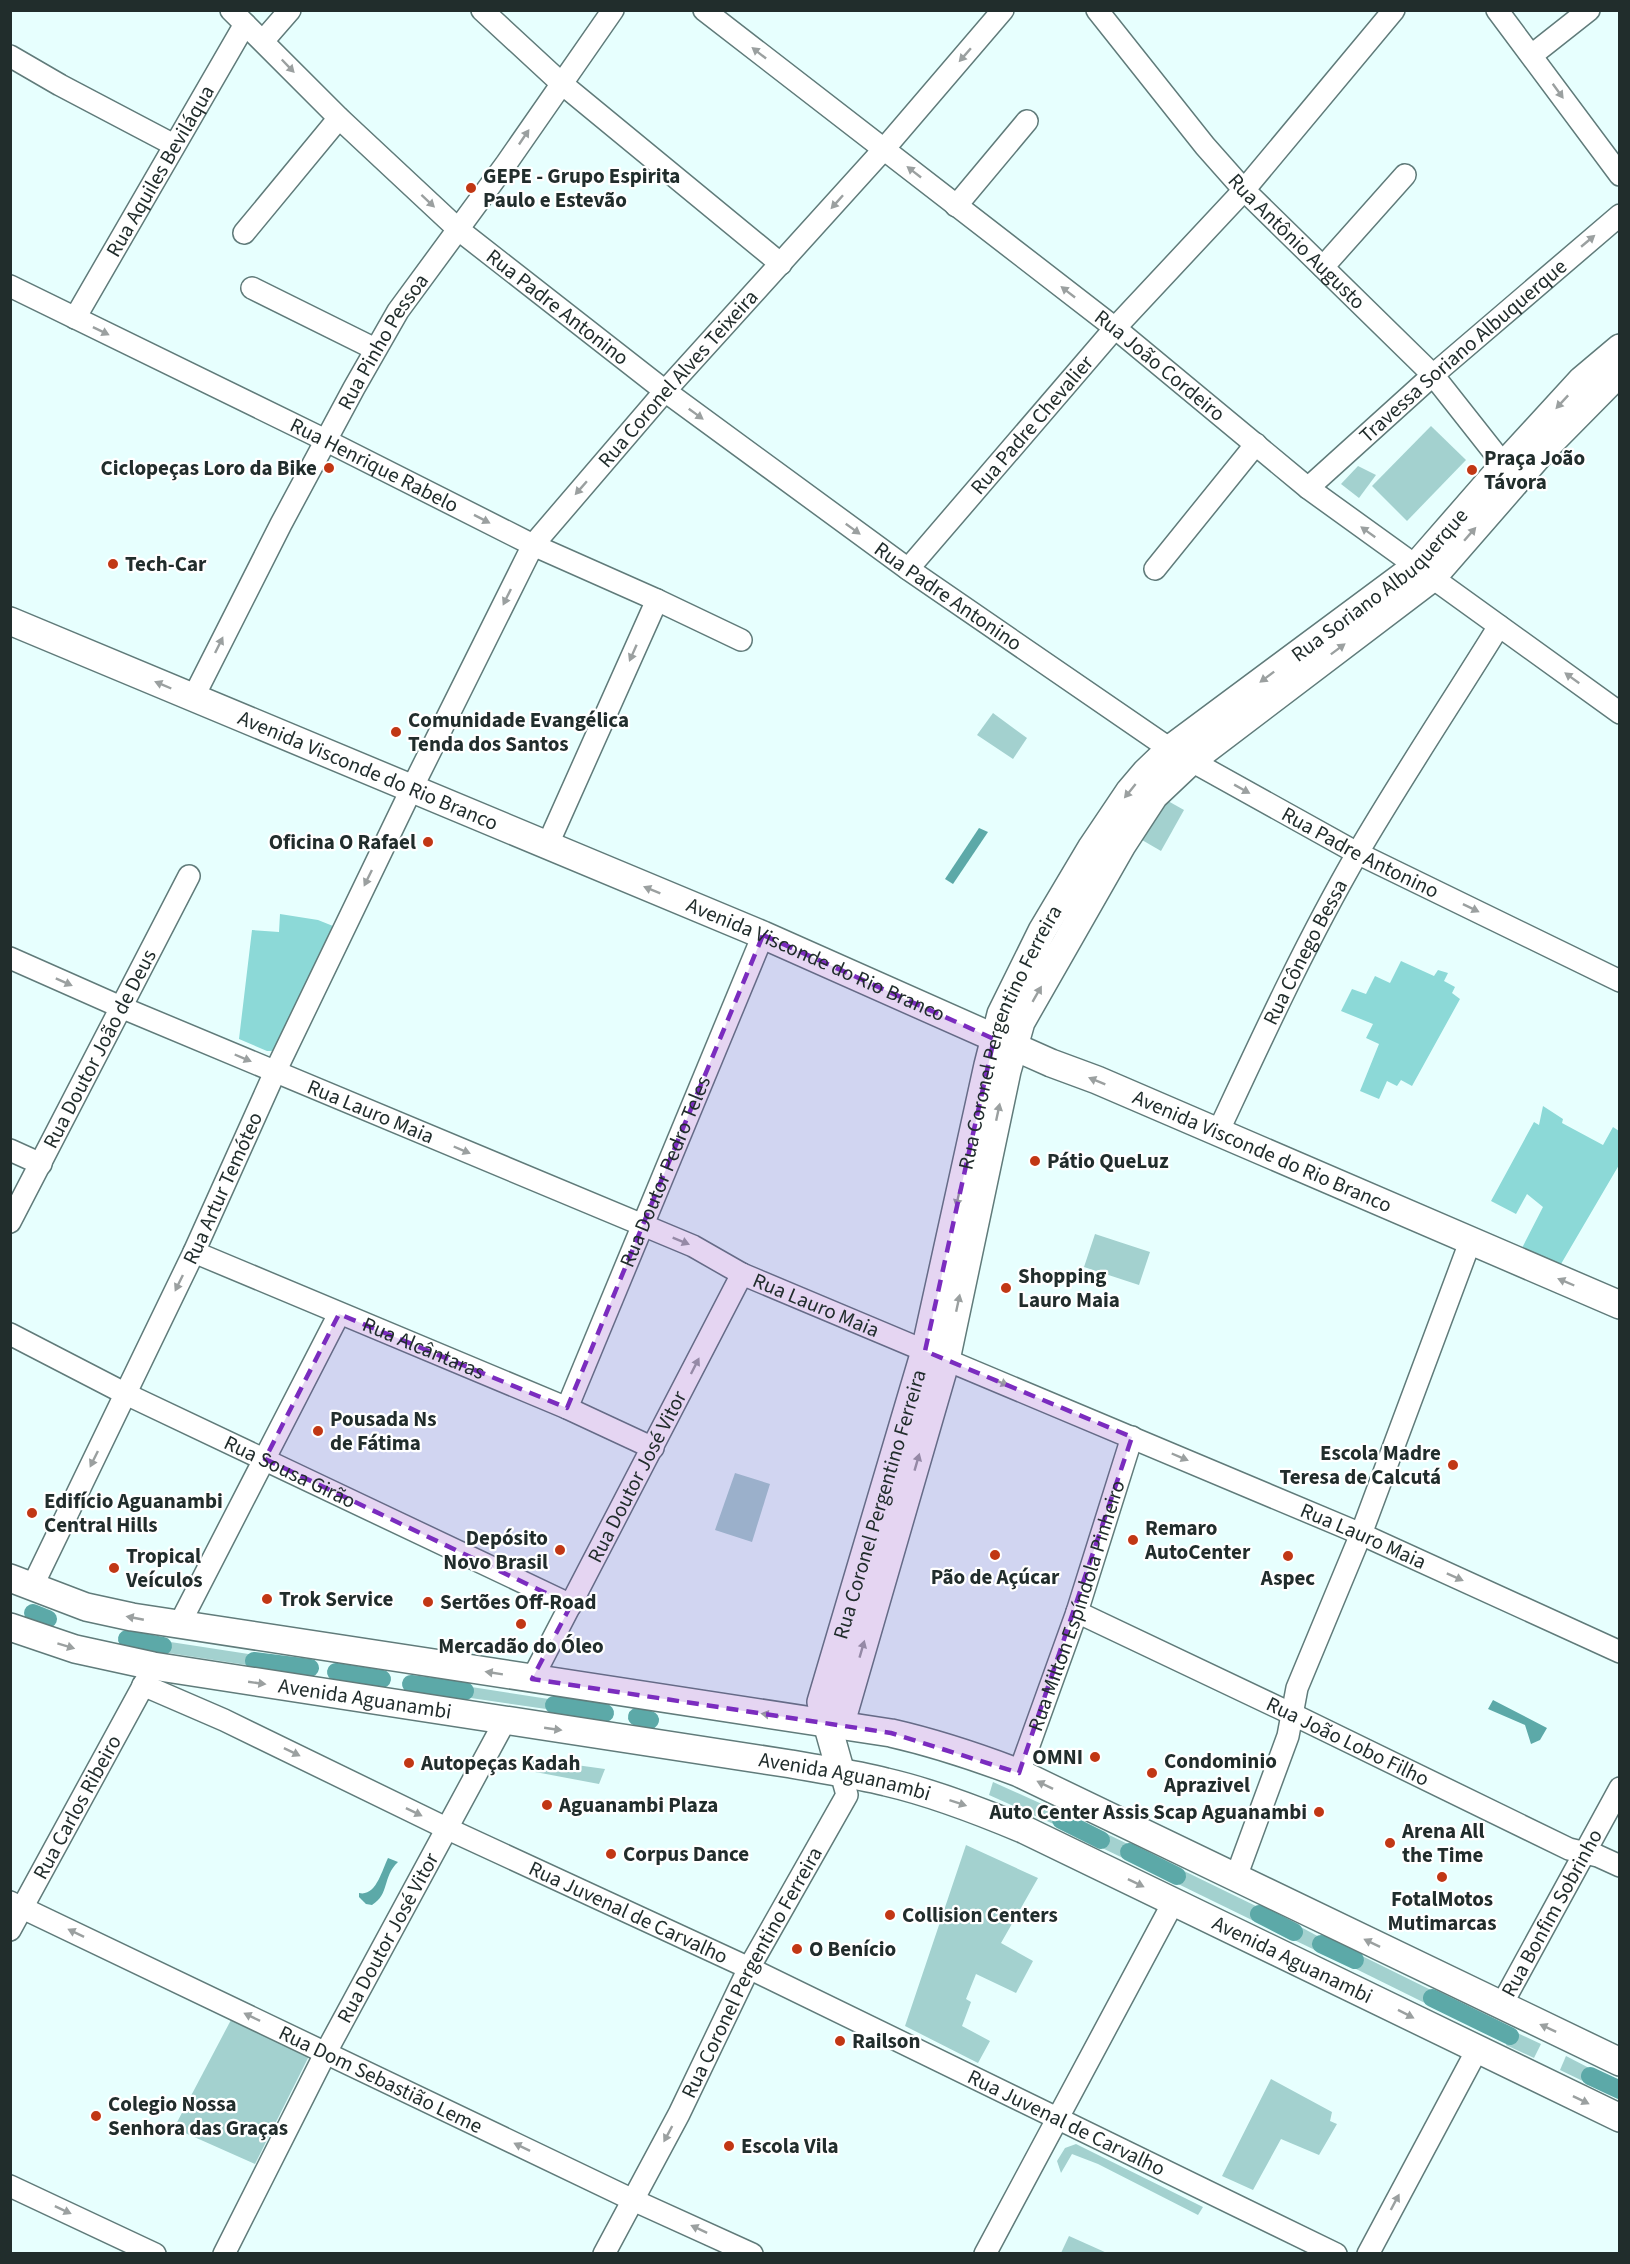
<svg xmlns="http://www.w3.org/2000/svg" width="1630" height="2264" font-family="'Source Sans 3',sans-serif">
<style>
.green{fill:#a3d1cf}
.forest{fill:#8cd9d7}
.water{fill:#5ca9a8}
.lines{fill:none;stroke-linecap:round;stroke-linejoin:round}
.canal{stroke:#5ca9a8;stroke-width:18}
.minor-casing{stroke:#607b7a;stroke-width:24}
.major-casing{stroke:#607b7a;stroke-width:30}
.minor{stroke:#fff;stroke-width:21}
.major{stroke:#fff;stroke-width:27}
.oneway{fill:#9ba0a0}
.marked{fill:#7b2cbf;fill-opacity:0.2;stroke:#7b2cbf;stroke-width:4.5;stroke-dasharray:12 8;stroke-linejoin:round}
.poi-dot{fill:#c13714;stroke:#fff;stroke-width:2}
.labels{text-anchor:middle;stroke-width:4.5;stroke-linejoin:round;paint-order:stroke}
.street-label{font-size:21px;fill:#212d2c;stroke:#fff}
.poi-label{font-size:21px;font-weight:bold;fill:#212d2c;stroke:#fff;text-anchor:start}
</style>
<rect width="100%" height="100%" fill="#e7fffe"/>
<!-- green -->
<g class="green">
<path d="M1431,426L1466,460L1407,521L1372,486Z"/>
<path d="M1358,466L1376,475L1359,498L1341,484Z"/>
<path d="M993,713L1027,738L1013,759L977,735Z"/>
<path d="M1168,801L1184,810L1161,851L1142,840L1158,813Z"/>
<path d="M1095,1234L1150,1252L1139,1285L1084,1267Z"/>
<path d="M735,1473L770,1484L752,1542L715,1530Z"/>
<path d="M164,1641L255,1655L253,1666L162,1652Z"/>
<path d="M465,1686L555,1700L553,1710L464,1697Z"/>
<path d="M533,1759L605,1769L599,1784L530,1771Z"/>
<path d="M993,1782L1064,1814L1058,1826L989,1795Z"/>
<path d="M1105,1833L1132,1846L1125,1859L1098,1846Z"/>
<path d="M966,1845L1038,1878L1001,1943L1033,1961L1016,1993L976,1974L966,1999L971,2002L962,2026L990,2041L978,2063L905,2026Z"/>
<path d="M1180,1869L1262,1909L1256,1922L1174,1882Z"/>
<path d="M1297,1925L1323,1939L1317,1951L1290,1938Z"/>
<path d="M1358,1954L1435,1992L1429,2005L1352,1967Z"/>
<path d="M232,2018L309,2056L255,2164L174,2128Z"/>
<path d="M1513,2031L1541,2044L1534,2058L1506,2045Z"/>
<path d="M1566,2056L1593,2070L1587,2083L1560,2070Z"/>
<path d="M1271,2079L1332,2112L1330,2121L1337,2124L1319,2155L1281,2139L1253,2190L1222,2176Z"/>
<path d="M1076,2144L1203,2207L1198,2215L1098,2164L1072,2154L1061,2173L1057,2161L1065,2148Z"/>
<path d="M1069,2236L1107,2253H1061Z"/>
</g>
<!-- forest -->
<g class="forest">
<path d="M280,914L318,920L333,926L276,1046L272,1051H267L239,1039L252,930L279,932Z"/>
<path d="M1401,961L1434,976L1438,970L1448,973L1444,981L1455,987L1452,993L1460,999L1412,1086L1401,1080L1397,1086L1387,1081L1379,1099L1360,1091L1379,1044L1366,1038L1373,1024L1341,1011L1352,989L1366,994L1375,976L1390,983Z"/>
<path d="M1543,1106L1563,1119L1562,1123L1603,1145L1613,1127L1619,1131V1165L1561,1264L1522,1248L1543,1207L1527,1194L1516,1214L1491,1201L1534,1122L1539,1125Z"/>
</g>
<!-- water -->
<g class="water">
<path d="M979,828L988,832L953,884L945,879Z"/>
<path d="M1493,1700L1547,1728L1540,1740L1531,1744L1525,1725L1488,1709Z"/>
<path d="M388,1858L398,1862C382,1877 390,1894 372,1905L366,1904L359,1897V1893C376,1897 382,1870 388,1858Z"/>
</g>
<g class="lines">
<!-- canal -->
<g class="canal">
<path d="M33,1613L48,1619"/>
<path d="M127,1639L163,1646"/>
<path d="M254,1661L310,1668"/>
<path d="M336,1672L382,1679"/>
<path d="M411,1684L465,1691"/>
<path d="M554,1705L605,1713"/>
<path d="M637,1717L650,1720"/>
<path d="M1061,1820L1101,1840"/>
<path d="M1129,1852L1177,1876"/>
<path d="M1259,1914L1294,1932"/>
<path d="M1321,1944L1355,1960"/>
<path d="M1432,1998L1510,2036"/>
<path d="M1590,2076L1620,2090"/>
</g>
<!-- minor casing -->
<g class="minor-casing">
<g id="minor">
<path id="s1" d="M231,10L339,118L459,230L665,391L908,569L1170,749L1357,853L1620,981"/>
<path d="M482,10L561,83L781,264"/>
<path id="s2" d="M704,10L1115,328L1308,488L1620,713"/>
<path id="s3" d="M1097,10L1205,146L1244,190L1433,375L1504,465"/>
<path d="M1497,10L1620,175"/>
<path d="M263,41L290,10"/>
<path d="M1532,55L1589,10"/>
<path d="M10,56L60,85L174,145"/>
<path d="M956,206L1027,121"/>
<path d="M244,233L339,118"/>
<path d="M1323,267L1405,175"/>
<path id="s4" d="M10,286L315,435L533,545L657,600L741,640"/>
<path d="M252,288L375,349"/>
<path id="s5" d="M75,318L245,24"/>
<path id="s6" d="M1308,488L1433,375L1620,215"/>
<path id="s7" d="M908,569L1115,328L1244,190L1394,10"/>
<path d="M1155,569L1256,444"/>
<path id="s8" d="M193,698L281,524L354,388L398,311L506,164L613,10"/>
<path d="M547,846L657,600"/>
<path id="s9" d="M10,958L123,1008L693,1246L742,1274L1361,1534L1620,1652"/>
<path id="s10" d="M1218,1132C1262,1038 1305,944 1357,854C1402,777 1452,702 1499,626"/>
<path d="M10,1150L41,1164"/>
<path id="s11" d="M10,1222L189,876"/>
<path id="s12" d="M194,1252L567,1408L653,1448"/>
<path id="s13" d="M10,1334L126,1394L571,1605"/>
<path id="s14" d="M567,1408L763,935"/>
<path id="s15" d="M32,1587L194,1252L275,1072L412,788L533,545L665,391L884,149L1003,10"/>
<path id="s16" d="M1077,1612L1292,1714L1569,1849L1598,1856L1620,1866"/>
<path d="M179,1625L339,1314"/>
<path id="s17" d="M532,1679L742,1274"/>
<path id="s18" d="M143,1685L224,1720L448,1829L749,1968L1336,2254"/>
<path id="s19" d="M1019,1773L1077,1612L1132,1437"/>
<path d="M1236,1877L1288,1736L1297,1688L1361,1534L1470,1242"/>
<path id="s20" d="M10,1902L633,2200L752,2254"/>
<path id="s21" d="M10,1930L149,1675"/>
<path id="s22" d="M1501,2006L1620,1788"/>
<path d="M10,2186L155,2254"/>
<path id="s23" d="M224,2254L326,2052L505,1721"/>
<path id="s24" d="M604,2254L679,2114L749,1968L847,1795L841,1773"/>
<path d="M985,2254L1174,1901"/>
<path d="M1368,2254L1477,2050"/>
</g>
</g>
<!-- major casing -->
<g class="major-casing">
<g id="major">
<path id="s25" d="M10,621L763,935L1051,1063L1097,1080L1620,1305"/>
<path d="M10,1578L86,1607L132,1617L891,1733C935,1743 977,1757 1019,1773L1620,2062"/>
<path id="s26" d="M10,1627L75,1649L153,1666L791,1764C823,1770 855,1774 886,1782C934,1793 980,1811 1025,1830L1620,2118"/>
<path d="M840,1726L946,1360L1007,1071L1021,1022L1122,845L1154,796L1191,761L1432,578L1546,447L1620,372"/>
<path id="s27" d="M841,1773L821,1702L925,1351L988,1065L1001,1014L1042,931L1092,847L1129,792L1146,772L1170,749L1415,567L1504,465L1582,380L1620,348"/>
</g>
</g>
<!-- minor -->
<use href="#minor" class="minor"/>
<!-- major -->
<use href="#major" class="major"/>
</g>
<!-- one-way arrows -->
<defs><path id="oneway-solid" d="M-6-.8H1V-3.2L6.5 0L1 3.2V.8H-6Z" transform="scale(1.5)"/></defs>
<g class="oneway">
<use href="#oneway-solid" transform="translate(759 53) rotate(-142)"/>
<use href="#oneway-solid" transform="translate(965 55) rotate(131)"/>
<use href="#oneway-solid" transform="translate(288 66) rotate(46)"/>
<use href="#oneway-solid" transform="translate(1558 91) rotate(54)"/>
<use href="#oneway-solid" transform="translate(524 137) rotate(-56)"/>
<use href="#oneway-solid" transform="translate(914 172) rotate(-142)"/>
<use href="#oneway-solid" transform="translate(428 201) rotate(43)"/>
<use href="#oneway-solid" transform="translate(837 202) rotate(132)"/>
<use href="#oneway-solid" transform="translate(1588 241) rotate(-40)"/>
<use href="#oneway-solid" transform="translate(1068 292) rotate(-142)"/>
<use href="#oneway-solid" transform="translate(101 331) rotate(26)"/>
<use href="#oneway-solid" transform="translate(1562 402) rotate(133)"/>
<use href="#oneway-solid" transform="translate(696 414) rotate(36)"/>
<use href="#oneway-solid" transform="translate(581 488) rotate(131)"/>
<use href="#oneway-solid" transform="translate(482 519) rotate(27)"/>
<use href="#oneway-solid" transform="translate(853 529) rotate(36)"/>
<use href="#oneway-solid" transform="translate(1368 532) rotate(-144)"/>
<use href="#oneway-solid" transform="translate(1470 534) rotate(-49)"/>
<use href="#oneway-solid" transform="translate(507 597) rotate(116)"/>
<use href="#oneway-solid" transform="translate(219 645) rotate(-64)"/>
<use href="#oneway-solid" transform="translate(1338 649) rotate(-37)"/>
<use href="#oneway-solid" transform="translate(633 653) rotate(114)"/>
<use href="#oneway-solid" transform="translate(1267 677) rotate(143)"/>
<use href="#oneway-solid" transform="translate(1572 678) rotate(-144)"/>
<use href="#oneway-solid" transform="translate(163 685) rotate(-157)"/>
<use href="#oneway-solid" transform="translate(1242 789) rotate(29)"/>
<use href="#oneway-solid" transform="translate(1130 791) rotate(129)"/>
<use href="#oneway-solid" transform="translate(368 878) rotate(116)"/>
<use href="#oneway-solid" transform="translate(652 890) rotate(-158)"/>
<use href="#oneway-solid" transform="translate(1471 908) rotate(26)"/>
<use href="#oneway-solid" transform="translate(64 982) rotate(24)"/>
<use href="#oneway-solid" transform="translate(1037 994) rotate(-60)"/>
<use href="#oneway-solid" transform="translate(243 1058) rotate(23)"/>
<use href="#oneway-solid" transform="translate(1097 1081) rotate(-158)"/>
<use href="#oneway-solid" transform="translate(998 1112) rotate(-78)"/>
<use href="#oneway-solid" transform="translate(462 1150) rotate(23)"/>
<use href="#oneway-solid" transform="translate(958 1198) rotate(102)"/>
<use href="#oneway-solid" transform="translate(681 1241) rotate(22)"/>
<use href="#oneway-solid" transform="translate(1566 1282) rotate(-157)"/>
<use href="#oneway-solid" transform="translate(179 1283) rotate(116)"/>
<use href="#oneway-solid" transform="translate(958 1303) rotate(-78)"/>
<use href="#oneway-solid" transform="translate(695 1366) rotate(-63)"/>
<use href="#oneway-solid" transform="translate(1000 1382) rotate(22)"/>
<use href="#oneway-solid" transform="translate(1180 1457) rotate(23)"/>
<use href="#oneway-solid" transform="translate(94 1459) rotate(116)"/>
<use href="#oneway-solid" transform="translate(917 1462) rotate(-74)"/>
<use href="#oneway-solid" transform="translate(1455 1577) rotate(24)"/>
<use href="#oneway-solid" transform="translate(135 1618) rotate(-169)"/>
<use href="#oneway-solid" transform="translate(66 1646) rotate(17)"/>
<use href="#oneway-solid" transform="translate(862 1649) rotate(-74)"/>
<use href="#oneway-solid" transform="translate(494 1673) rotate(-171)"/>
<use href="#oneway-solid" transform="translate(257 1683) rotate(8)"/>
<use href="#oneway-solid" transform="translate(770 1715) rotate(-171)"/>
<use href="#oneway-solid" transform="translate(553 1729) rotate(8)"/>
<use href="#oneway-solid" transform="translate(292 1752) rotate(26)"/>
<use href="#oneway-solid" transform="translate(1045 1785) rotate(-154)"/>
<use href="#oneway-solid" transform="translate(958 1803) rotate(18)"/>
<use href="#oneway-solid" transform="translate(414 1812) rotate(26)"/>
<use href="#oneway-solid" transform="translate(1136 1883) rotate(26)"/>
<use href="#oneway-solid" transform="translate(76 1933) rotate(-154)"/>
<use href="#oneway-solid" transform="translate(1372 1943) rotate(-154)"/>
<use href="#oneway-solid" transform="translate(1406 2014) rotate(27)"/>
<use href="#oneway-solid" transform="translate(252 2017) rotate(-154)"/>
<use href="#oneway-solid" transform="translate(1548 2028) rotate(-155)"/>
<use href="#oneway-solid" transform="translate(1581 2100) rotate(26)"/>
<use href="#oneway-solid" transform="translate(668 2134) rotate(118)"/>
<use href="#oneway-solid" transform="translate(522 2147) rotate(-154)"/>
<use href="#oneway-solid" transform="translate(1395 2202) rotate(-62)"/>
<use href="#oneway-solid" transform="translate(63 2210) rotate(25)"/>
<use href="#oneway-solid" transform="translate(699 2229) rotate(-155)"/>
</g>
<!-- marked area -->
<path class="marked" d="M763,935L994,1039L925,1351L1132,1437L1019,1773L891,1733L532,1679L571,1605L265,1459L339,1314L567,1408Z"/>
<!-- markers -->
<g class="poi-dot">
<circle cx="471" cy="188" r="6"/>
<circle cx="329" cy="468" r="6"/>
<circle cx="1472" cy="470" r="6"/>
<circle cx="113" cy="564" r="6"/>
<circle cx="396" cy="732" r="6"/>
<circle cx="428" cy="842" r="6"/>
<circle cx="1035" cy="1161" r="6"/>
<circle cx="1006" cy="1288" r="6"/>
<circle cx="318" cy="1431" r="6"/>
<circle cx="1453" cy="1465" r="6"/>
<circle cx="32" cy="1513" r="6"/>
<circle cx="1133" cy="1540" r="6"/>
<circle cx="560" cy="1550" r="6"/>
<circle cx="995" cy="1555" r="6"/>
<circle cx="1288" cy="1556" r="6"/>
<circle cx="114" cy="1568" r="6"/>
<circle cx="267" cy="1599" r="6"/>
<circle cx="428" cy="1602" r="6"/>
<circle cx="521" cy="1624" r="6"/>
<circle cx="1095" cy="1757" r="6"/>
<circle cx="409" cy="1763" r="6"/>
<circle cx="1152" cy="1773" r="6"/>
<circle cx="547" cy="1805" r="6"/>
<circle cx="1319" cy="1812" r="6"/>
<circle cx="1390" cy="1843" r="6"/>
<circle cx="611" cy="1854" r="6"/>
<circle cx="1442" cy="1877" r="6"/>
<circle cx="890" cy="1915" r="6"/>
<circle cx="797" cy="1949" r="6"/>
<circle cx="840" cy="2041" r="6"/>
<circle cx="96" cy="2116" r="6"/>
<circle cx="729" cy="2146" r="6"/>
</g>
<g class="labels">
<!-- street labels -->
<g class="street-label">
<text dy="7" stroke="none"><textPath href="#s5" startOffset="170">Rua Aquiles Beviláqua</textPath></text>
<text dy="7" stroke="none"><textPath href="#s3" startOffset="306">Rua Antônio Augusto</textPath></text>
<text dy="7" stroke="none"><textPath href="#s1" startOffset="442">Rua Padre Antonino</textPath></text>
<text dy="7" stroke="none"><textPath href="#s8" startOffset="404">Rua Pinho Pessoa</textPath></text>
<text dy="7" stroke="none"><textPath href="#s6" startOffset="207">Travessa Soriano Albuquerque</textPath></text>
<text dy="7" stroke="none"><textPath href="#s2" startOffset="578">Rua João Cordeiro</textPath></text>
<text dy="7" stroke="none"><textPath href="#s15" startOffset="1377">Rua Coronel Alves Teixeira</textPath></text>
<text dy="7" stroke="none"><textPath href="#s7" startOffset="190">Rua Padre Chevalier</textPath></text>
<text dy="7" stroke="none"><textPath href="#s4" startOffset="406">Rua Henrique Rabelo</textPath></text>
<text dy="7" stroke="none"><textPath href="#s27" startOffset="1368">Rua Soriano Albuquerque</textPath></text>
<text dy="7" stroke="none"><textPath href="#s1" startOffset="928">Rua Padre Antonino</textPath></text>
<text dy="7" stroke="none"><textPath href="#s25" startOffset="388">Avenida Visconde do Rio Branco</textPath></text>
<text dy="7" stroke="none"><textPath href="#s1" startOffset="1414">Rua Padre Antonino</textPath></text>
<text dy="7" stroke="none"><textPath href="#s10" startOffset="200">Rua Cônego Bessa</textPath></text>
<text dy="7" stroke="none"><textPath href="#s25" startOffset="874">Avenida Visconde do Rio Branco</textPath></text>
<text dy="7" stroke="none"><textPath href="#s27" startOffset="766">Rua Coronel Pergentino Ferreira</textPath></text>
<text dy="7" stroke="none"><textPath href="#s11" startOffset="195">Rua Doutor João de Deus</textPath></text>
<text dy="7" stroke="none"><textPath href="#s9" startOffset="392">Rua Lauro Maia</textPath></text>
<text dy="7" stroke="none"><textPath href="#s25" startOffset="1360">Avenida Visconde do Rio Branco</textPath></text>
<text dy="7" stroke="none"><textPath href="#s14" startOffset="256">Rua Doutor Pedro Teles</textPath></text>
<text dy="7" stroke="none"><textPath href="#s15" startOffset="442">Rua Artur Temóteo</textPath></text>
<text dy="7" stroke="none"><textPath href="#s9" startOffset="878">Rua Lauro Maia</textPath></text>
<text dy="7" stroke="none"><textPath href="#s12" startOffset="249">Rua Alcântaras</textPath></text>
<text dy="7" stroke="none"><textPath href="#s13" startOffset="312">Rua Sousa Girão</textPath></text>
<text dy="7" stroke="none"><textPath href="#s17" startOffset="228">Rua Doutor José Vitor</textPath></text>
<text dy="7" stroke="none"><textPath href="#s27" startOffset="280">Rua Coronel Pergentino Ferreira</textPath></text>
<text dy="7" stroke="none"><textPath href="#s9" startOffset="1472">Rua Lauro Maia</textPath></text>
<text dy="7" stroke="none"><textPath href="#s19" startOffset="177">Rua Milton Espíndola Pinheiro</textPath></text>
<text dy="7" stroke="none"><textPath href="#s26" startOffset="363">Avenida Aguanambi</textPath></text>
<text dy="7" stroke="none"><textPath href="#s16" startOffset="300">Rua João Lobo Filho</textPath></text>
<text dy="7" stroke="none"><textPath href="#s26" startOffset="849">Avenida Aguanambi</textPath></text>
<text dy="7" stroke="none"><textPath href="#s21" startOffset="140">Rua Carlos Ribeiro</textPath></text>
<text dy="7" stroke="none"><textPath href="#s18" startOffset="536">Rua Juvenal de Carvalho</textPath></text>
<text dy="7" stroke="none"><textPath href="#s22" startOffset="106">Rua Bonfim Sobrinho</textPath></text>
<text dy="7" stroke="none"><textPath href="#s23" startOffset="356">Rua Doutor José Vitor</textPath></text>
<text dy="7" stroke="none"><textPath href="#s26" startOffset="1335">Avenida Aguanambi</textPath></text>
<text dy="7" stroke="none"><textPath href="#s24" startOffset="318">Rua Coronel Pergentino Ferreira</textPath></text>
<text dy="7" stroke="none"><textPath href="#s20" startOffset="411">Rua Dom Sebastião Leme</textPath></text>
<text dy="7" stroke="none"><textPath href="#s18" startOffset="1022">Rua Juvenal de Carvalho</textPath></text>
</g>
<!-- poi labels -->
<g class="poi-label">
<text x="483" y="183">GEPE - Grupo Espirita<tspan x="483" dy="24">Paulo e Estevão</tspan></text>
<text x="1484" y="465">Praça João<tspan x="1484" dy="24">Távora</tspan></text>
<text x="317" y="475" text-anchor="end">Ciclopeças Loro da Bike</text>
<text x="125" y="571">Tech-Car</text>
<text x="408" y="727">Comunidade Evangélica<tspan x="408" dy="24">Tenda dos Santos</tspan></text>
<text x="416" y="849" text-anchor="end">Oficina O Rafael</text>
<text x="1047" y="1168">Pátio QueLuz</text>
<text x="1018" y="1283">Shopping<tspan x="1018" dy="24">Lauro Maia</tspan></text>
<text x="330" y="1426">Pousada Ns<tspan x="330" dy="24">de Fátima</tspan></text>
<text x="1441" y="1460" text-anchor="end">Escola Madre<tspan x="1441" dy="24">Teresa de Calcutá</tspan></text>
<text x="44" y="1508">Edifício Aguanambi<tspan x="44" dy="24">Central Hills</tspan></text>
<text x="1145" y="1535">Remaro<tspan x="1145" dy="24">AutoCenter</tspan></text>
<text x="548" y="1545" text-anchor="end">Depósito<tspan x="548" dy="24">Novo Brasil</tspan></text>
<text x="126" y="1563">Tropical<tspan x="126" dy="24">Veículos</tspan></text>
<text x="995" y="1584" text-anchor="middle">Pão de Açúcar</text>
<text x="1288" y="1585" text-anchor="middle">Aspec</text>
<text x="279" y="1606">Trok Service</text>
<text x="440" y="1609">Sertões Off-Road</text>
<text x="521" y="1653" text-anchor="middle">Mercadão do Óleo</text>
<text x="1083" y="1764" text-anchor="end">OMNI</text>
<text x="1164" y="1768">Condominio<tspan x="1164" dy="24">Aprazivel</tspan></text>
<text x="421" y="1770">Autopeças Kadah</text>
<text x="559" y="1812">Aguanambi Plaza</text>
<text x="1307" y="1819" text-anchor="end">Auto Center Assis Scap Aguanambi</text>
<text x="1402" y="1838">Arena All<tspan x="1402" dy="24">the Time</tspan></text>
<text x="623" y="1861">Corpus Dance</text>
<text x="1442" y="1906" text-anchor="middle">FotalMotos<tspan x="1442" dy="24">Mutimarcas</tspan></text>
<text x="902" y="1922">Collision Centers</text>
<text x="809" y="1956">O Benício</text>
<text x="852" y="2048">Railson</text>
<text x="108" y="2111">Colegio Nossa<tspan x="108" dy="24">Senhora das Graças</tspan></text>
<text x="741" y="2153">Escola Vila</text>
</g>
</g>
<!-- border -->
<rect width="1630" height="2264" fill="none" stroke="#212d2c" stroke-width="24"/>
</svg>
